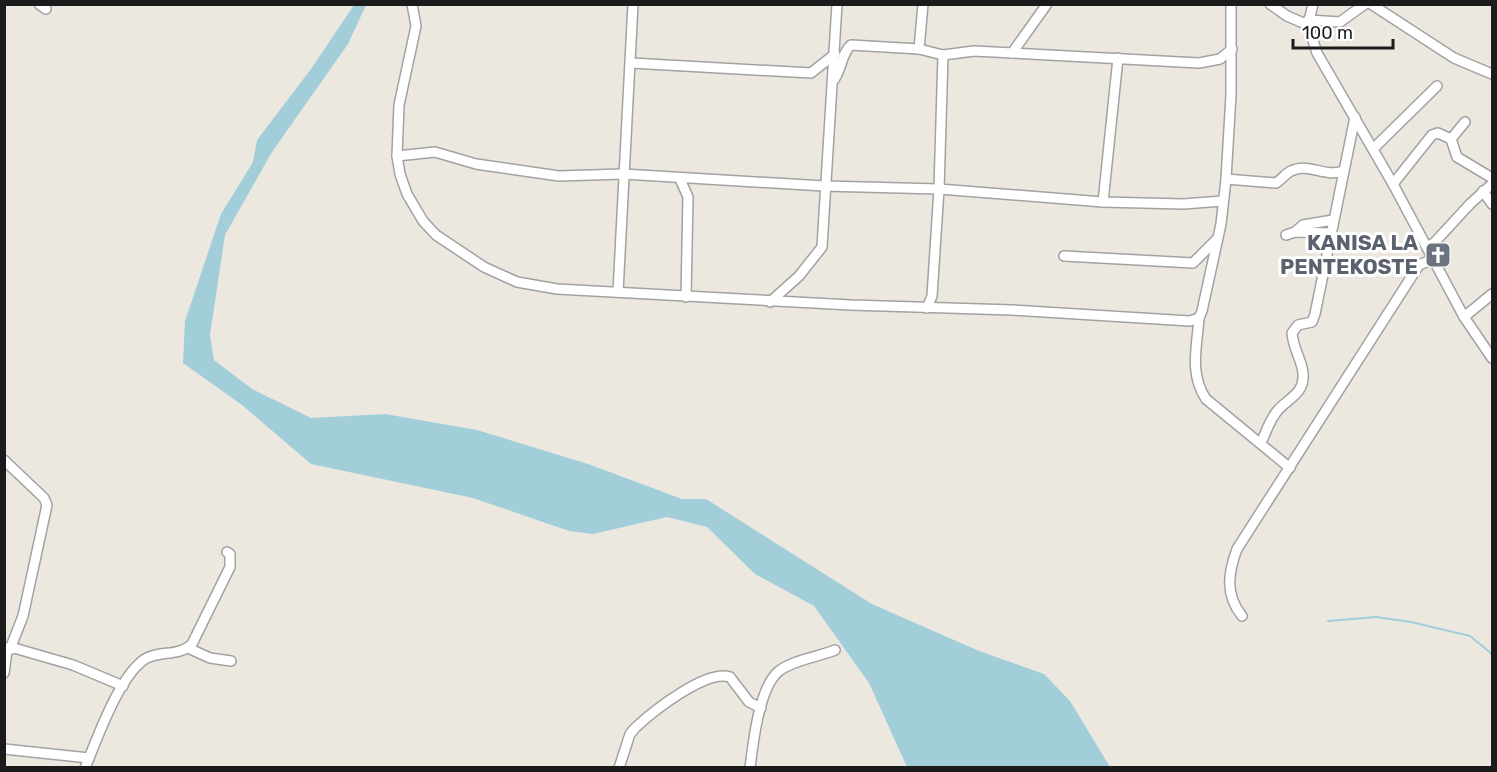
<svg xmlns="http://www.w3.org/2000/svg" width="1497" height="772" font-family="Rubik,sans-serif">
<style>
.water{fill:#a1ced9}
.lines{fill:none;stroke-linecap:round;stroke-linejoin:round}
.stream{stroke:#a1ced9;stroke-width:2}
.minor-casing{stroke:#a2a2a2;stroke-width:12}
.minor{stroke:#fff;stroke-width:9}
.labels{text-anchor:middle;stroke-width:6;stroke-linejoin:round;paint-order:stroke}
.worship-label{font-size:21px;font-weight:bold;fill:#5b616d;stroke:#fff;text-anchor:end}
</style>
<rect width="100%" height="100%" fill="#ece8e0"/>
<!-- water -->
<path class="water" d="M354,5H366L348,44L272,152L225,235L210,335L214,360L252,389L311,418L385,414L477,430L588,464L682,499H706L872,604L979,651L1044,674L1070,701L1110,767H907L869,683L814,606L755,574L707,527L667,517L593,534L569,531L473,498L311,464L242,405L183,363L185,321L221,214L253,162L257,140L311,69Z"/>
<g class="lines">
<!-- stream -->
<path class="stream" d="M1328,621L1376,617L1411,622L1470,636L1492,654"/>
<!-- minor casing -->
<g class="minor-casing">
<g id="minor">
<path d="M39,4L46,9"/>
<path d="M412,4L416,26L399,105L397,156L400,174L407,194L423,221L436,235L484,267L517,282L557,289L851,305L1012,310L1190,321L1199,318L1202,311L1221,224L1226,179L1231,95V4"/>
<path d="M1270,4L1287,16L1308,25"/>
<path d="M1313,4L1308,25L1317,53L1393,184L1464,317L1492,358"/>
<path d="M1371,4L1454,58L1492,74"/>
<path d="M1308,20L1340,22L1365,4"/>
<path d="M919,49L923,4"/>
<path d="M1012,53L1047,4"/>
<path d="M631,63L811,73L835,54"/>
<path d="M833,81C842,70 841,54 851,45L919,49L943,55L974,51L1199,63L1220,59L1232,49"/>
<path d="M1451,139L1457,157L1492,178"/>
<path d="M1373,149L1437,86"/>
<path d="M397,156L435,152L476,164L559,176L623,174L824,186L939,189L1103,202L1183,204L1223,201"/>
<path d="M680,179L688,197L686,297"/>
<path d="M1226,179L1276,183C1281,180 1286,173 1291,171C1308,162 1325,178 1343,171"/>
<path d="M1393,184L1432,135L1438,133L1451,139L1465,122"/>
<path d="M1483,191L1492,204"/>
<path d="M1103,202L1118,58"/>
<path d="M1295,232L1303,225L1333,220"/>
<path d="M1286,235L1295,232L1330,233"/>
<path d="M1427,247L1434,243L1470,204L1492,184"/>
<path d="M1064,256L1193,263L1216,240"/>
<path d="M618,292L633,4"/>
<path d="M770,302L799,276L822,247L837,4"/>
<path d="M927,308L932,296L939,189L943,55"/>
<path d="M1464,317L1492,294"/>
<path d="M1199,318C1197,346 1189,374 1206,399L1290,468"/>
<path d="M1261,443C1266,432 1270,419 1278,410C1289,398 1305,393 1303,373C1302,360 1293,349 1292,333L1298,325L1312,322L1315,314L1355,117"/>
<path d="M4,460L44,498L47,505L23,616L10,649L4,648"/>
<path d="M1242,616C1225,595 1228,573 1237,549L1419,265L1433,259"/>
<path d="M188,648L210,658L231,661"/>
<path d="M4,673L7,651L14,648L73,665L123,686"/>
<path d="M4,749L89,758"/>
<path d="M85,768C97,739 119,676 145,659C160,650 179,657 192,644L230,567V554L227,552"/>
<path d="M619,768L630,734L635,728C652,712 706,669 730,677L749,702L761,708"/>
<path d="M750,768C753,743 759,687 779,671C793,660 818,657 835,650"/>
</g>
</g>
<!-- minor -->
<use href="#minor" class="minor"/>
</g>
<!-- icons -->
<defs>
<g id="church-square" transform="scale(1.35)"><rect x="-9" y="-9" width="18" height="18" rx="4" fill="#6b7280" stroke="#fff"/><path d="M-1.2-6h2.4v3.5h3.3v2.4h-3.3V6h-2.4V-.1h-3.3v-2.4h3.3Z" fill="#fff"/></g>
</defs>
<g fill-rule="evenodd">
<use href="#church-square" x="1438" y="255"/>
</g>
<g class="labels">
<!-- worship labels -->
<g class="worship-label">
<text x="1418" y="250">KANISA LA<tspan x="1418" dy="24">PENTEKOSTE</tspan></text>
</g>
</g>
<!-- border -->
<rect width="1497" height="772" fill="none" stroke="#1b1b1b" stroke-width="12"/>
<!-- scale -->
<path d="M1293 39v9h100v-9" fill="none" stroke="#1b1b1b" stroke-width="3"/>
<text x="1302" y="39" font-size="18" fill="#1b1b1b" stroke="#ffffff" stroke-width="4.5" paint-order="stroke">100 m</text>
</svg>
